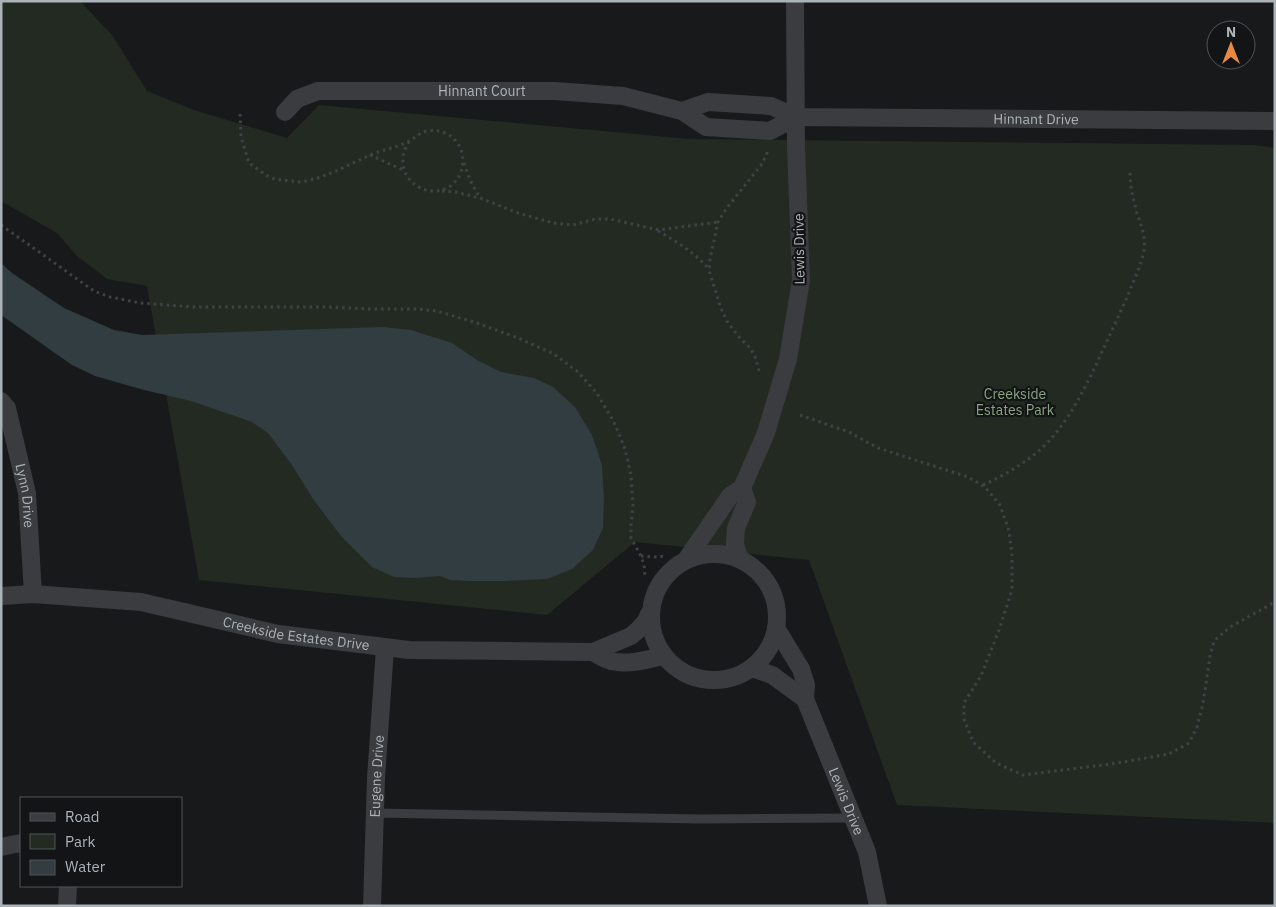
<svg xmlns="http://www.w3.org/2000/svg" width="1276" height="907" font-family="'IBM Plex Sans',sans-serif">
<style>
.green{fill:#232a22}
.water{fill:#313d40}
.lines{fill:none;stroke-linecap:round;stroke-linejoin:round}
.path{stroke:#404346;stroke-width:3;stroke-dasharray:2.5 4;stroke-linecap:butt}
.lane{stroke:#3a3c3f;stroke-width:9}
.street{stroke:#3a3c3f;stroke-width:18}
.labels{text-anchor:middle;stroke-width:4.5;stroke-linejoin:round;paint-order:stroke}
.street-label{font-size:14px;fill:#abb3b9;stroke:#131415}
.park-label{font-size:14px;fill:#89a384;stroke:#131415}
</style>
<rect width="100%" height="100%" fill="#18191a"/>
<!-- green -->
<path class="green" d="M1,1H80L112,35L147,91L194,110L287,138L319,105L689,139L1254,145L1275,148V823L897,805L809,560L635,542L547,615L199,580L147,286L107,279L77,256L57,233L1,201Z"/>
<!-- water -->
<path class="water" d="M1,263L12,273L64,308L114,330L142,335L382,327L411,330L452,343L477,360L501,372L534,378L553,387L575,407L592,435L602,465L604,499L603,528L593,550L572,569L547,579L503,581H469L450,580L440,576L415,578L394,577L372,567L341,536L313,499L292,465L268,433L252,422L191,401L144,390L95,376L72,365L1,315Z"/>
<g class="lines">
<!-- path -->
<g class="path">
<path d="M240,114L241,137L249,163C257,168 266,177 275,179C280,180 285,180 290,181C294,181 297,182 301,182C325,178 346,166 368,156C381,150 395,148 407,142C415,139 418,133 427,131C449,127 467,146 462,167C461,176 455,184 447,188C427,198 401,182 403,159C403,152 406,147 409,142"/>
<path d="M370,155L403,170"/>
<path d="M464,163L470,180L480,198"/>
<path d="M442,191L455,192L480,198L518,213L553,223L573,225L595,219H610L659,230L718,222"/>
<path d="M1,225L94,291L110,297L140,303L194,307H328L370,309H417L437,311L477,323L518,338L554,354L578,372L596,392L614,422L625,449L631,476L633,505L631,525V538L641,556L644,565L645,578"/>
<path d="M658,231C676,241 695,253 709,269"/>
<path d="M759,371L756,359L751,349L738,336L727,321L720,306L709,270L710,259L718,222L726,209L762,164L768,151"/>
<path d="M800,415L849,432L878,448L968,477L985,487L1000,505L1009,531L1012,556V590L999,630L981,676L964,703V719L973,742L996,763L1023,775L1111,764L1169,754L1189,743L1197,727L1203,704L1210,656L1214,641L1230,627L1275,602"/>
<path d="M983,485C1007,474 1031,460 1049,441C1070,418 1084,390 1097,363C1108,338 1120,314 1130,290C1135,277 1142,264 1144,250C1146,237 1141,225 1137,213C1133,199 1130,186 1130,172"/>
<path d="M641,556L655,557L665,556"/>
</g>
<!-- lane -->
<path class="lane" d="M375,813L700,819L853,818"/>
<!-- street -->
<g class="street">
<path id="s1" d="M682,111L708,102L771,106L796,117L1275,121"/>
<path id="s2" d="M285,112L297,99L318,91H555L623,96L682,111L706,127L770,131L796,117"/>
<path id="s3" d="M1,401L7,408L27,493L33,594"/>
<circle cx="714" cy="617" r="63"/>
<path d="M688,557L730,496L742,488L766,433L788,359L801,280L796,147L795,1"/>
<path d="M739,558L735,544L736,528L747,502L742,488"/>
<path id="s4" d="M1,596L33,594L141,602L278,634L409,650L593,652L631,636L638,630L646,621L649,614"/>
<path id="s5" d="M776,628L801,669L806,685L805,699L867,852L878,906"/>
<path d="M593,652C598,655 603,658 608,660C624,666 647,660 663,656"/>
<path d="M752,668L772,675L805,699"/>
<path d="M1,847L21,843"/>
<path d="M67,906L68,886"/>
<path id="s6" d="M372,906L376,778L385,648"/>
</g>
</g>
<g class="labels">
<!-- street labels -->
<g class="street-label">
<text dy="5" stroke="none"><textPath href="#s2" startOffset="204">Hinnant Court</textPath></text>
<text dy="5" stroke="none"><textPath href="#s1" startOffset="358">Hinnant Drive</textPath></text>
<text transform="translate(799 249) rotate(-91)" y="5">Lewis Drive</text>
<text dy="5" stroke="none"><textPath href="#s3" startOffset="99">Lynn Drive</textPath></text>
<text dy="5" stroke="none"><textPath href="#s4" startOffset="299">Creekside Estates Drive</textPath></text>
<text dy="5" stroke="none"><textPath href="#s6" startOffset="130">Eugene Drive</textPath></text>
<text dy="5" stroke="none"><textPath href="#s5" startOffset="189">Lewis Drive</textPath></text>
</g>
<!-- park labels -->
<g class="park-label">
<text x="1015" y="399">Creekside<tspan x="1015" dy="16">Estates Park</tspan></text>
</g>
</g>
<!-- border -->
<rect width="1276" height="907" fill="none" stroke="#abb3b9" stroke-width="5"/>
<!-- legend -->
<rect x="20" y="797" width="162" height="90" fill="#131415" stroke="#505457"/>
<rect x="30" y="813" width="25" height="8" fill="#3a3c3f" stroke="#505457"/>
<text x="65" y="822" font-size="15" fill="#abb3b9">Road</text>
<rect x="30" y="834" width="25" height="15" fill="#232a22" stroke="#505457"/>
<text x="65" y="847" font-size="15" fill="#abb3b9">Park</text>
<rect x="30" y="860" width="25" height="15" fill="#313d40" stroke="#505457"/>
<text x="65" y="872" font-size="15" fill="#abb3b9">Water</text>
<!-- north arrow -->
<g transform="translate(1231 45)"><circle r="24" fill="#131415" stroke="#505457"/>
<path d="M0-4L9 19L0 12L-9 19Z" fill="#e88a43"/>
<text y="-8" font-size="14" font-weight="bold" text-anchor="middle" fill="#abb3b9">N</text>
</g>
</svg>
